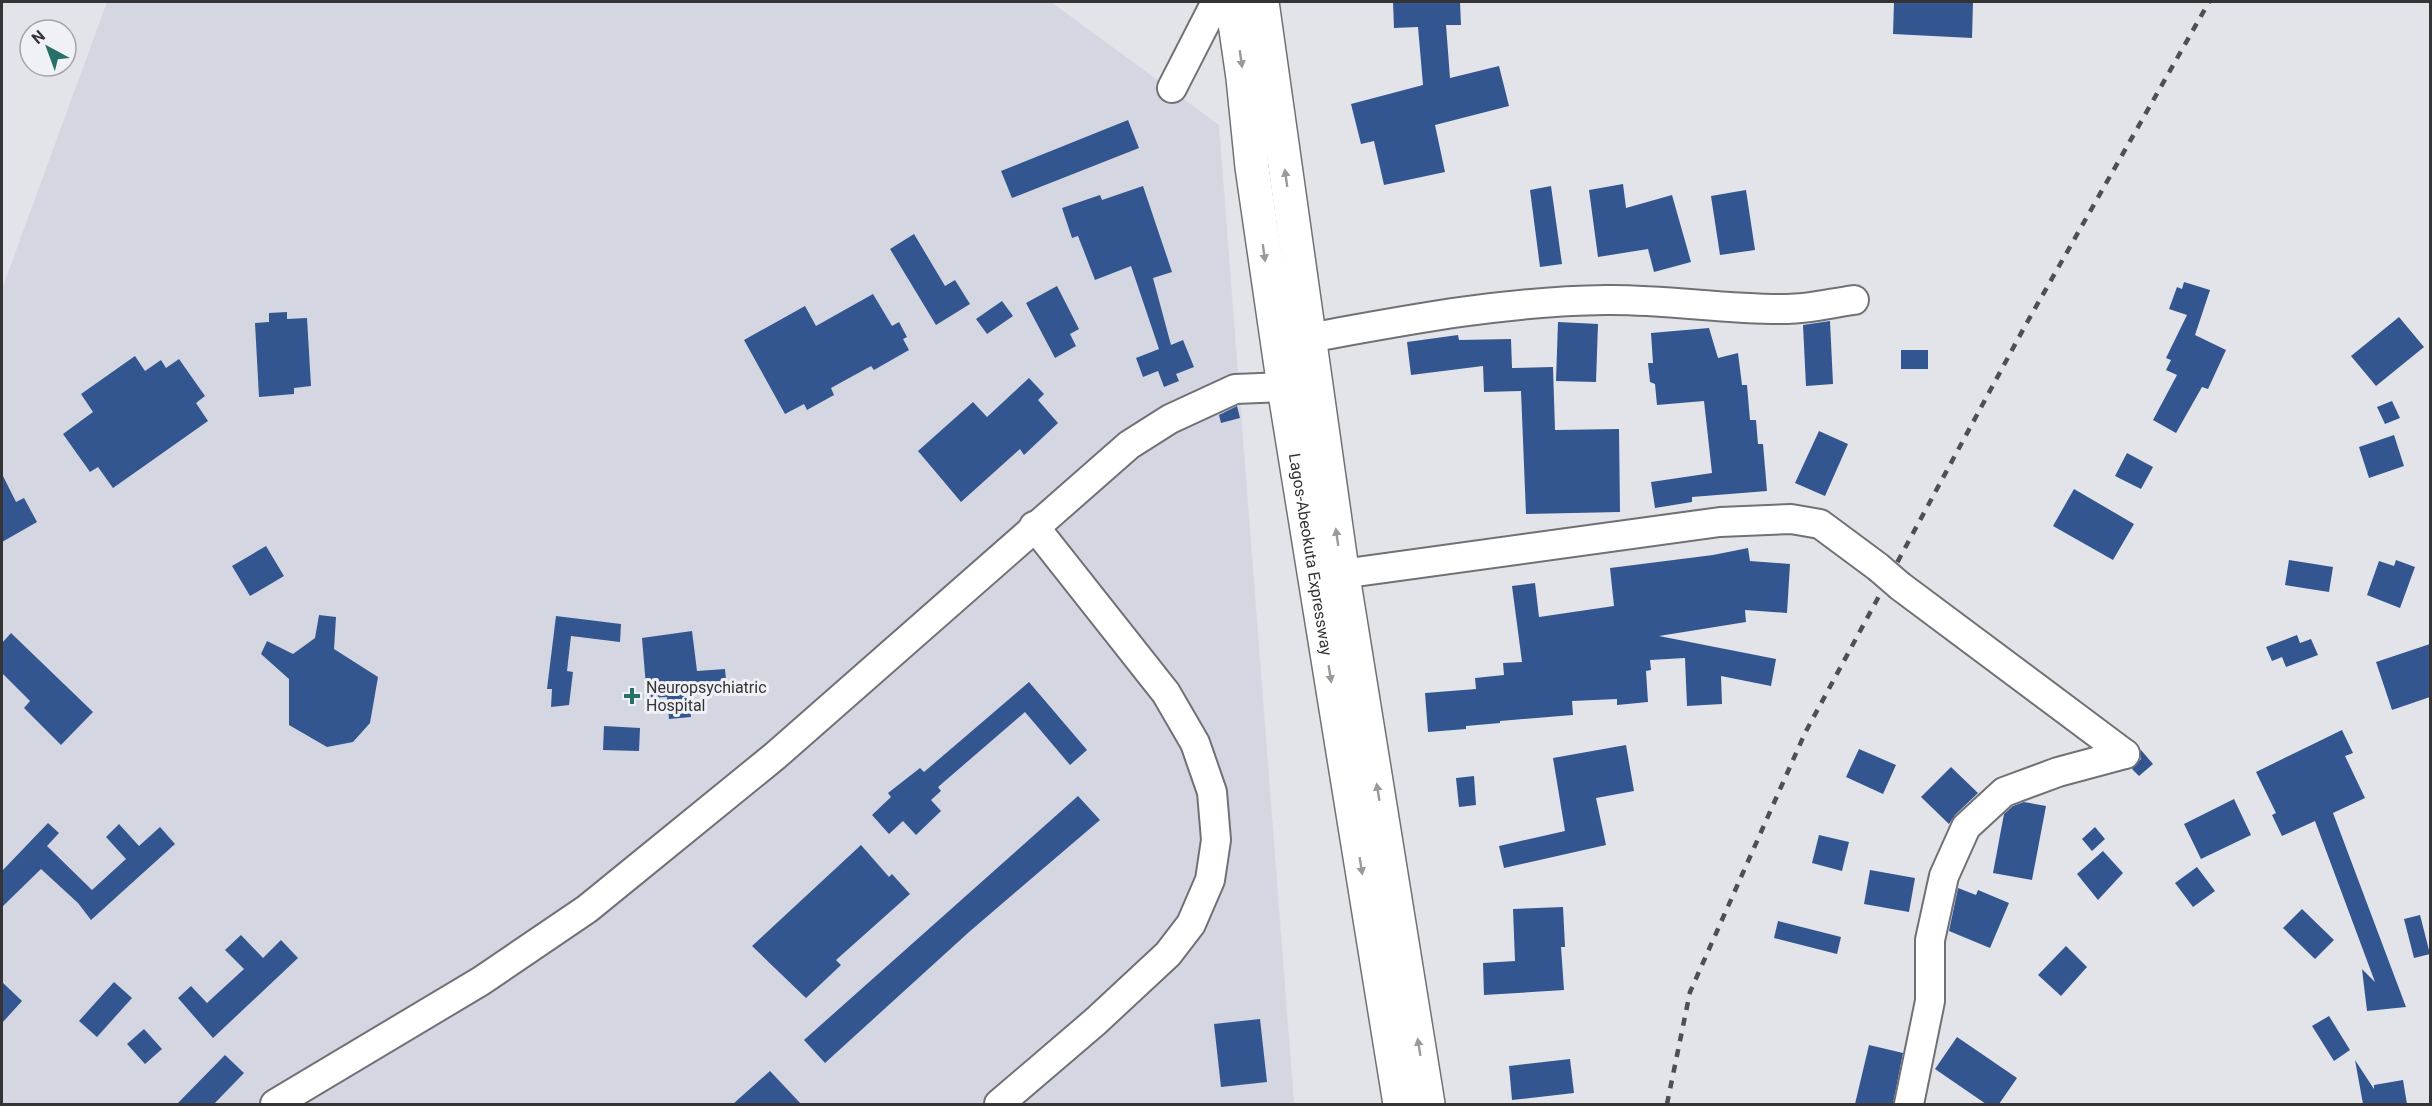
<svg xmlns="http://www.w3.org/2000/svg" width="2432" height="1106" font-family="Roboto,sans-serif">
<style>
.built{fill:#d4d6e2}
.building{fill:#345690}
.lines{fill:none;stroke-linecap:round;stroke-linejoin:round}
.minor-casing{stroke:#707176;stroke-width:32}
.highway-casing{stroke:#707176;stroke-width:36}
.minor{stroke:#fff;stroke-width:28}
.highway{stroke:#fff;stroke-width:33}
.rail{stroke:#4f4f51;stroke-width:4.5;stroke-dasharray:8 8;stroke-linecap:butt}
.minor-bridge-casing{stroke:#707176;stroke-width:32;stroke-linecap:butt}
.minor-bridge{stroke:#fff;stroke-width:28}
.oneway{fill:#9a9a9a}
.poi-dot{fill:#276f67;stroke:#f0f1f6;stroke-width:2}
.labels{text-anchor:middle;stroke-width:6;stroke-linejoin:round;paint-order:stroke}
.street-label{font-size:16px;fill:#343436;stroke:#f0f1f6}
.poi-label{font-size:16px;fill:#343436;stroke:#f0f1f6;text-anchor:start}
</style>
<rect width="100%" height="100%" fill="#e3e4e9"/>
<!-- built -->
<path class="built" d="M107,2H1051L1219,125L1294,1104H2V289Z"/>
<!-- building -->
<g class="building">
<path d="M1393,2H1460L1461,25H1446L1450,78L1499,66L1509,106L1435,125L1445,172L1384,185L1374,141L1361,144L1351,104L1423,85L1418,27L1394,28Z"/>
<path d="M1894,2H1973L1972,38L1893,34Z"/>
<path d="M1128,120L1139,148L1012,198L1001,171Z"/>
<path d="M1623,184L1626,208L1672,195L1691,262L1654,272L1648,249L1598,257L1589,190Z"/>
<path d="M1143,186L1172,272L1153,278L1171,345L1183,340L1194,367L1176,374L1179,381L1164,387L1158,371L1143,377L1136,358L1159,349L1131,266L1095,280L1078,236L1072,238L1062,208L1100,195L1102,200Z"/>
<path d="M1551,186L1562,264L1540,267L1530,190Z"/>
<path d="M1746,190L1755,250L1720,255L1711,196Z"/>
<path d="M914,234L945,286L955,280L970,304L936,325L890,249Z"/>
<path d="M2184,282L2210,290L2195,335L2226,350L2208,389L2202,387L2176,433L2153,420L2177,375L2166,370L2171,360L2166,358L2187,315L2169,309L2177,287L2182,289Z"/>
<path d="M1057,286L1079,329L1070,334L1076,346L1055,358L1026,303Z"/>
<path d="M873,294L892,326L899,322L907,337L903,339L909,350L874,370L871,366L831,388L834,395L807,410L804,404L785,414L744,340L805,306L816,326Z"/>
<path d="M1002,301L1013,316L987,334L976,319Z"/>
<path d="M287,312V319L307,318L311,386L294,388V394L259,397L255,323L269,322V313Z"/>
<path d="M2399,317L2424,347L2376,386L2351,356Z"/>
<path d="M1830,321L1833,384L1806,386L1803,325Z"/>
<path d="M1558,322L1598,324L1596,382L1556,381Z"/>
<path d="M1709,328L1718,358L1738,353L1742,385H1747L1750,420H1756L1758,444H1763L1767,491L1692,497V502L1655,508L1651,482L1712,473L1704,401L1657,405L1655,384L1650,382L1648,363H1653L1651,333Z"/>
<path d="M1458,335L1459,340L1511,339L1512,368L1553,367L1555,430L1619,429L1620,512L1526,514L1521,391L1484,392L1483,366L1411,375L1407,342Z"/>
<rect x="1901" y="350" width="27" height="19"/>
<path d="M135,356L145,371L161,360L166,368L179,359L205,396L196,403L208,421L113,488L98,467L90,472L63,434L93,412L81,394Z"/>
<path d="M1029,378L1044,394L1038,400L1058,423L1024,455L1020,449L961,502L918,451L973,402L987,417Z"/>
<path d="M2392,401L2400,418L2385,424L2377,407Z"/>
<path d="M1237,406L1240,418L1221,423L1219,415Z"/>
<path d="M1819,431L1848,444L1825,496L1795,483Z"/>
<path d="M2394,435L2404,466L2369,478L2359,447Z"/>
<path d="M2127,453L2153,467L2141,489L2115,476Z"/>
<path d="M2,474L16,502L24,498L37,522L2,542Z"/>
<path d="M2074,489L2134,524L2113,560L2053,526Z"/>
<path d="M266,546L284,576L250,596L232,566Z"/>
<path d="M1748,548L1750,561L1790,564L1787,613L1745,610L1746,622L1659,636L1776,659L1771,686L1721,676L1722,704L1687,706L1685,658L1650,660L1651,670L1646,671L1648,702L1617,705V699L1572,701L1573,715L1500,721V723L1466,726V729L1428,732L1425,693L1476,689L1475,678L1504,675L1503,663L1522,662L1512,586L1535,583L1539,617L1614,606L1610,568L1713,555Z"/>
<path d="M2289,560L2333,567L2329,592L2285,585Z"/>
<path d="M2396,560L2415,567L2400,608L2367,595L2379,561L2394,566Z"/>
<path d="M319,615L336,617L334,649L378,677L370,723L353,742L327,747L289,725V679L261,654L267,641L293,654L315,638Z"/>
<path d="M556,616L621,624L620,642L571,636L567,671L573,672L569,705L551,707L552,689H547Z"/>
<path d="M692,631L697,671L725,669L727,691L689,694L691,717L669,719L667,697L647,698L642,638Z"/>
<path d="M11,633L93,712L61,745L24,708L30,701L2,673V643Z"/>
<path d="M2297,635L2300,643L2311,639L2318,655L2286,667L2282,657L2272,661L2266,647Z"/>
<path d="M2430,644V697L2392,710L2376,662Z"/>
<path d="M1029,682L1087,750L1070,765L1025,712L938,787L941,791L931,800L941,811L916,835L903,821L889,834L872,815L891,797L888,793L920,768L924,772Z"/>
<path d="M604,726L640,728L639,751L603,750Z"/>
<path d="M2342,730L2353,753L2345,756L2365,798L2333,813L2406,1007L2367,1011L2362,969L2375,982L2315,821L2282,836L2272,815L2276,813L2256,772Z"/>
<path d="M1626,745L1634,791L1596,798L1606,845L1504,868L1499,846L1565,831L1553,758Z"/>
<path d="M1859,749L1896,765L1883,794L1846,777Z"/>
<path d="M2141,750L2153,764L2139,776L2132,769L2141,759Z"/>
<path d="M1951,767L1978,793L1955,815L1949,824L1921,797Z"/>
<path d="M1474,776L1476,805L1459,807L1456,778Z"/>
<path d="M1078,796L1100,820L969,932L825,1063L804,1040Z"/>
<path d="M2234,799L2251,835L2201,859L2184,824Z"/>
<path d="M2024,802L2046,806L2032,880L1993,873L2004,814L2013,806Z"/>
<path d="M48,823L59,833L47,846L92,890L126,859L106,837L119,824L139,846L160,827L175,844L91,920L78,903L41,869L2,907V871Z"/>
<path d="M2095,827L2105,839L2092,851L2082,839Z"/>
<path d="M1819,835L1849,842L1842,871L1812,863Z"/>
<path d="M861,845L889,877L892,874L910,894L836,960L841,965L806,998L752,946Z"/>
<path d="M2103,851L2123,873L2098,900L2077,874Z"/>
<path d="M2197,867L2215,891L2193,907L2175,883Z"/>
<path d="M1870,870L1915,878L1909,912L1864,904Z"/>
<path d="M1958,888L1976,895L1978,890L2009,903L1990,948L1949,931Z"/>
<path d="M1563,907L1565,947H1561L1564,990L1484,995L1483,963L1515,961L1513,909Z"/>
<path d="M2302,909L2334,940L2315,959L2283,928Z"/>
<path d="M2420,915L2430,954L2414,958L2404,919Z"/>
<path d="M1778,921L1841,937L1837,954L1774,938Z"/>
<path d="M241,935L263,958L281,940L298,958L213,1038L178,998L191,986L207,1003L244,969L225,950Z"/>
<path d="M2066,946L2087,967L2061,996L2038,975Z"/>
<path d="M2,982L22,1001L2,1023Z"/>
<path d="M114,982L132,998L97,1037L79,1021Z"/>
<path d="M2329,1016L2350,1050L2334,1061L2312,1026Z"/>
<path d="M1260,1019L1267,1082L1221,1087L1214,1024Z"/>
<path d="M144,1029L162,1049L145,1064L127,1044Z"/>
<path d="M1957,1037L2017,1078L1999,1104H1986L1935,1069Z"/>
<path d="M1869,1045L1903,1053L1893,1104H1855Z"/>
<path d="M225,1055L244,1073L214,1104H177Z"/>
<path d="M1570,1059L1574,1093L1512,1100L1509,1066Z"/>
<path d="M2355,1060L2374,1089V1085L2403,1080L2407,1104H2363Z"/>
<path d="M770,1071L801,1104H733Z"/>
</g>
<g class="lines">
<!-- minor casing -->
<g class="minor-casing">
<g id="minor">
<path d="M1172,88L1216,2"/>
<path d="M1309,338C1407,320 1506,301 1606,300C1666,299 1727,310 1787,309C1809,309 1832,303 1854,300"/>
<path d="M1342,570L1356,572L1720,522L1791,519L1820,524L1878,567"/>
<path d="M1900,586L2125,754"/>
<path d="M275,1104L481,981L587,909L775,756L1129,445L1170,419L1235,389L1284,387"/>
<path d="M999,1104L1096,1021L1168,954L1191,924L1210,880L1216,840L1212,792L1195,743L1166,693L1034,526"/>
<path d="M1909,1104L1930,1001V940L1944,876L1966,827L2004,792L2058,772L2125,754"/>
</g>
</g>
<!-- highway casing -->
<g class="highway-casing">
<g id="highway">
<path id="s1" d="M1232,2L1243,78L1252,167L1284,387L1400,1104"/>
<path d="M1262,2L1342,570L1428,1104"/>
</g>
</g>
<!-- minor -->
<use href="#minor" class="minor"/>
<!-- highway -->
<use href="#highway" class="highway"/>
<!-- rail -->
<path class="rail" d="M1667,1104L1690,992L1805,733L2025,326L2209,2"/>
<!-- minor-bridge casing -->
<g class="minor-bridge-casing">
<path id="minor-bridge" d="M1878,567L1900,586"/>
</g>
<!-- minor-bridge -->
<use href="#minor-bridge" class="minor-bridge"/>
</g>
<!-- one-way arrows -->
<defs><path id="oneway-solid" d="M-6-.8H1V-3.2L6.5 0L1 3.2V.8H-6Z" transform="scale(1.5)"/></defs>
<g class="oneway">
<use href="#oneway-solid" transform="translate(1241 59) rotate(82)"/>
<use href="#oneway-solid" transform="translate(1286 178) rotate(-98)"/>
<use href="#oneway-solid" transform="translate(1264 253) rotate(82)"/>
<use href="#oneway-solid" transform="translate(1337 537) rotate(-98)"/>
<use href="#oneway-solid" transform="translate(1330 674) rotate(81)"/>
<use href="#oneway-solid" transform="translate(1378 792) rotate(-99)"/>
<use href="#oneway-solid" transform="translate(1361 866) rotate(81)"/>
<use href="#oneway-solid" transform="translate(1419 1047) rotate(-99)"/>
</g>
<!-- markers -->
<path class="poi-dot" d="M629 687h6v6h6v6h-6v6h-6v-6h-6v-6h6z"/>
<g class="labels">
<!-- street labels -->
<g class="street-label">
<text dy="6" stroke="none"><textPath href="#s1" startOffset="558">Lagos-Abeokuta Expressway</textPath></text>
</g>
<!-- poi labels -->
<g class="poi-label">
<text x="646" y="693">Neuropsychiatric<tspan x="646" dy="18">Hospital</tspan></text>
</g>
</g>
<!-- border -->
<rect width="2432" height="1106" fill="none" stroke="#343436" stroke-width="6"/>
<!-- north arrow -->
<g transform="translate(48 48) rotate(319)"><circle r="28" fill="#f0f1f6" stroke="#a5a5a9" stroke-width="1.5"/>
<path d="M0-4.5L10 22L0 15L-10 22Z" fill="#276f67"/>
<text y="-9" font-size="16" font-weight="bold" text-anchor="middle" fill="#343436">N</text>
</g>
</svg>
